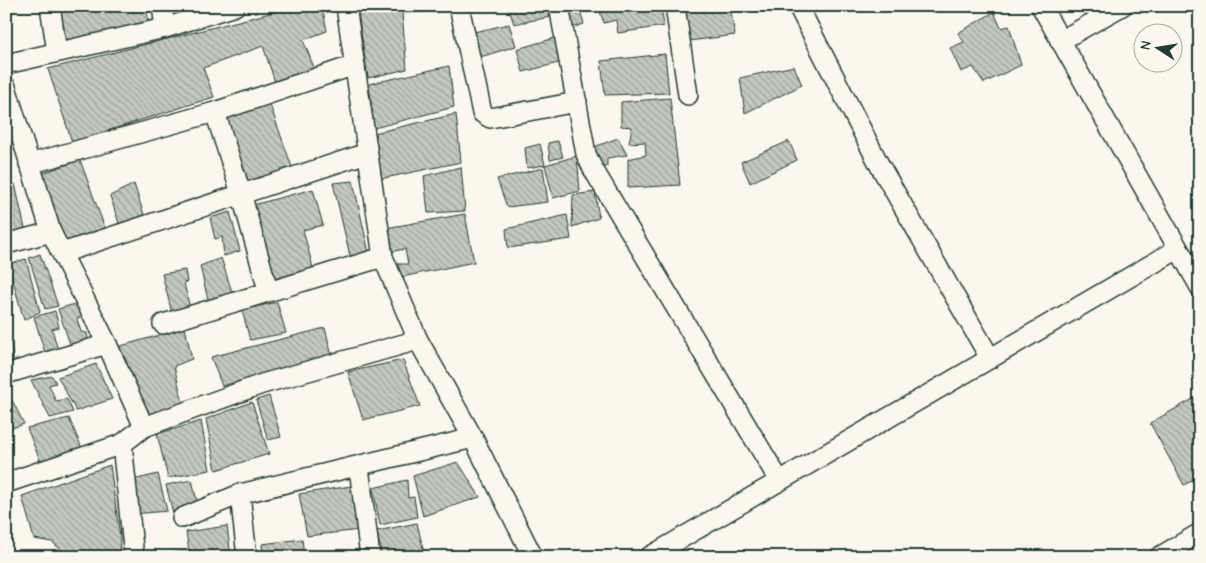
<svg xmlns="http://www.w3.org/2000/svg" width="1206" height="563" font-family="'Comic Neue',sans-serif">
<style>
.building{fill:url(#building-back-hatch);stroke:#1f3d34}
.lines{fill:none;stroke-linecap:round;stroke-linejoin:round}
.street-casing{stroke:#1f3d34;stroke-width:22}
.street{stroke:#fbf7ec;stroke-width:19}
</style>
<defs>
<pattern id="building-back-hatch" width="6" height="6" patternUnits="userSpaceOnUse" patternTransform="scale(1.25)"><rect width="6" height="6" fill="#c4c9be"/><path d="M-1 5l2 2M0 0l6 6M5-1l2 2" fill="none" stroke="#9fa49b"/></pattern>
</defs>
<rect width="100%" height="100%" fill="#fbf7ec"/>
<filter id="ink" filterUnits="userSpaceOnUse"><feTurbulence type="fractalNoise" baseFrequency=".02" numOctaves="2"/><feDisplacementMap in="SourceGraphic" scale="10" xChannelSelector="R" yChannelSelector="G"/><feConvolveMatrix kernelMatrix="1 2 1 2 8 2 1 2 1" color-interpolation-filters="sRGB"/></filter>
<g filter="url(#ink)">
<!-- building -->
<g class="building">
<path d="M52,6H146L150,30L60,48Z"/>
<path d="M298,6H322L327,31L303,40L315,70L275,82L263,46L203,68L214,97L72,142L48,69Z"/>
<path d="M357,6H434V12L402,13L407,69L368,78Z"/>
<path d="M508,6H547L550,17L514,24Z"/>
<path d="M565,6H579L584,24L568,29Z"/>
<path d="M598,6H661L664,26L618,33L616,20L604,23Z"/>
<path d="M685,6H730L735,35L689,41Z"/>
<path d="M994,12L1001,28L1009,26L1021,65L984,83L973,67L961,72L950,48L964,42L958,33Z"/>
<path d="M509,24L516,46L477,58L470,33Z"/>
<path d="M555,38L562,62L523,72L517,49Z"/>
<path d="M665,54L669,93L605,95L601,61Z"/>
<path d="M449,66L454,107L374,128L369,84Z"/>
<path d="M794,66L802,85L745,113L740,78Z"/>
<path d="M670,98L680,185L628,188V159L646,155L645,142L629,143L632,127L621,126V102Z"/>
<path d="M269,102L294,173L250,186L226,116Z"/>
<path d="M456,114L461,162L380,179L374,133Z"/>
<path d="M618,138L627,155L607,158V166L596,167L589,149Z"/>
<path d="M558,141L563,157L550,160L548,143Z"/>
<path d="M789,141L797,160L750,183L741,162Z"/>
<path d="M540,144L545,165L527,168L525,148Z"/>
<path d="M577,156L580,191L553,198L545,165Z"/>
<path d="M80,160L106,231L65,246L37,175Z"/>
<path d="M461,167L465,211L428,213L424,176Z"/>
<path d="M543,168L548,202L507,207L497,179Z"/>
<path d="M353,181L369,253L351,260L333,183Z"/>
<path d="M15,184L26,233L6,237V186Z"/>
<path d="M134,184L146,221L122,232L110,196Z"/>
<path d="M313,189L323,225L303,230L314,271L274,283L253,205Z"/>
<path d="M595,192L599,218L572,227L573,195Z"/>
<path d="M230,212L240,251L224,256L222,237L215,239L210,218Z"/>
<path d="M465,214L474,262L397,278V264H408L405,249L390,252L386,228Z"/>
<path d="M567,215L571,239L508,248L506,229Z"/>
<path d="M40,254L58,306L45,309L29,258Z"/>
<path d="M221,258L234,298L209,304L200,266Z"/>
<path d="M26,259L40,312L24,320L8,264Z"/>
<path d="M185,270L187,282L184,283L190,309L173,317L162,274Z"/>
<path d="M277,302L286,333L250,340L242,310Z"/>
<path d="M75,304L83,316L77,319L81,332L87,333L89,345L72,350L58,309Z"/>
<path d="M55,311L59,327L52,329L59,354L47,359L34,317Z"/>
<path d="M7,327L14,362L6,363V327Z"/>
<path d="M185,328L192,359L174,366L183,403L143,416L117,347Z"/>
<path d="M325,328L332,356L222,386L211,357Z"/>
<path d="M403,360L420,406L363,420L348,372Z"/>
<path d="M96,364L112,399L76,411L58,377Z"/>
<path d="M52,376L56,383L49,385L56,401L67,399L73,412L50,418L31,380Z"/>
<path d="M6,388L24,424L6,430Z"/>
<path d="M1200,395V476L1184,485L1150,423Z"/>
<path d="M269,396L281,437L268,440L256,400Z"/>
<path d="M252,402L269,454L216,470L206,419Z"/>
<path d="M69,418L84,453L41,463L27,428Z"/>
<path d="M201,421L210,470L168,478L157,434Z"/>
<path d="M458,462L480,497L423,516L413,476Z"/>
<path d="M110,465L120,537L119,557H70L52,542L34,539L22,496Z"/>
<path d="M158,474L167,511L133,514L129,481Z"/>
<path d="M192,480L199,510L174,517L166,485Z"/>
<path d="M407,480L408,498L414,497L417,517L380,525L373,488Z"/>
<path d="M351,486L360,530L307,536L299,494Z"/>
<path d="M417,523L425,557H382L377,531Z"/>
<path d="M227,526L231,557H190L186,532Z"/>
<path d="M302,539L304,557H263L262,544Z"/>
<path d="M186,551L187,557H139Z"/>
</g>
<g class="lines">
<!-- street casing -->
<g class="street-casing">
<g id="street">
<path d="M50,6L57,52"/>
<path d="M162,6L165,28"/>
<path d="M346,6L383,257L418,340L473,438L533,557"/>
<path d="M459,6L482,113L490,118L577,102"/>
<path d="M559,6L586,154L593,169L779,480"/>
<path d="M675,6L688,95"/>
<path d="M798,6L880,166L990,358"/>
<path d="M1041,6L1200,287"/>
<path d="M1060,41L1122,6"/>
<path d="M6,64L165,28L235,6"/>
<path d="M6,87L51,232L107,344L144,427"/>
<path d="M215,112L241,193L268,290"/>
<path d="M29,164L215,112L355,65"/>
<path d="M6,244L51,232"/>
<path d="M62,253L367,153"/>
<path d="M163,324L383,257"/>
<path d="M6,374L107,344"/>
<path d="M122,444L134,557"/>
<path d="M359,467L370,557"/>
<path d="M6,483L122,444L144,427L262,384L418,340"/>
<path d="M240,494L247,557"/>
<path d="M182,518L240,494L473,438"/>
<path d="M649,557L1178,249"/>
<path d="M1159,557L1200,533"/>
</g>
</g>
<!-- street -->
<use href="#street" class="street"/>
</g>
</g>
<!-- margin -->
<rect width="1206" height="563" fill="none" stroke="#fbf7ec" stroke-width="25"/>
<rect x="12" y="12" width="1181" height="538" fill="none" stroke="#1f3d34" stroke-width="2" filter="url(#ink)"/>
<!-- north arrow -->
<g transform="translate(1158 48) rotate(282)"><circle r="24" fill="#fbf7ec" stroke="#a3ada2"/>
<path d="M0-4L9 19L0 12L-9 19Z" fill="#1f3d34"/>
<text y="-8" font-size="14" font-weight="bold" text-anchor="middle" fill="#1f3d34">N</text>
</g>
</svg>
